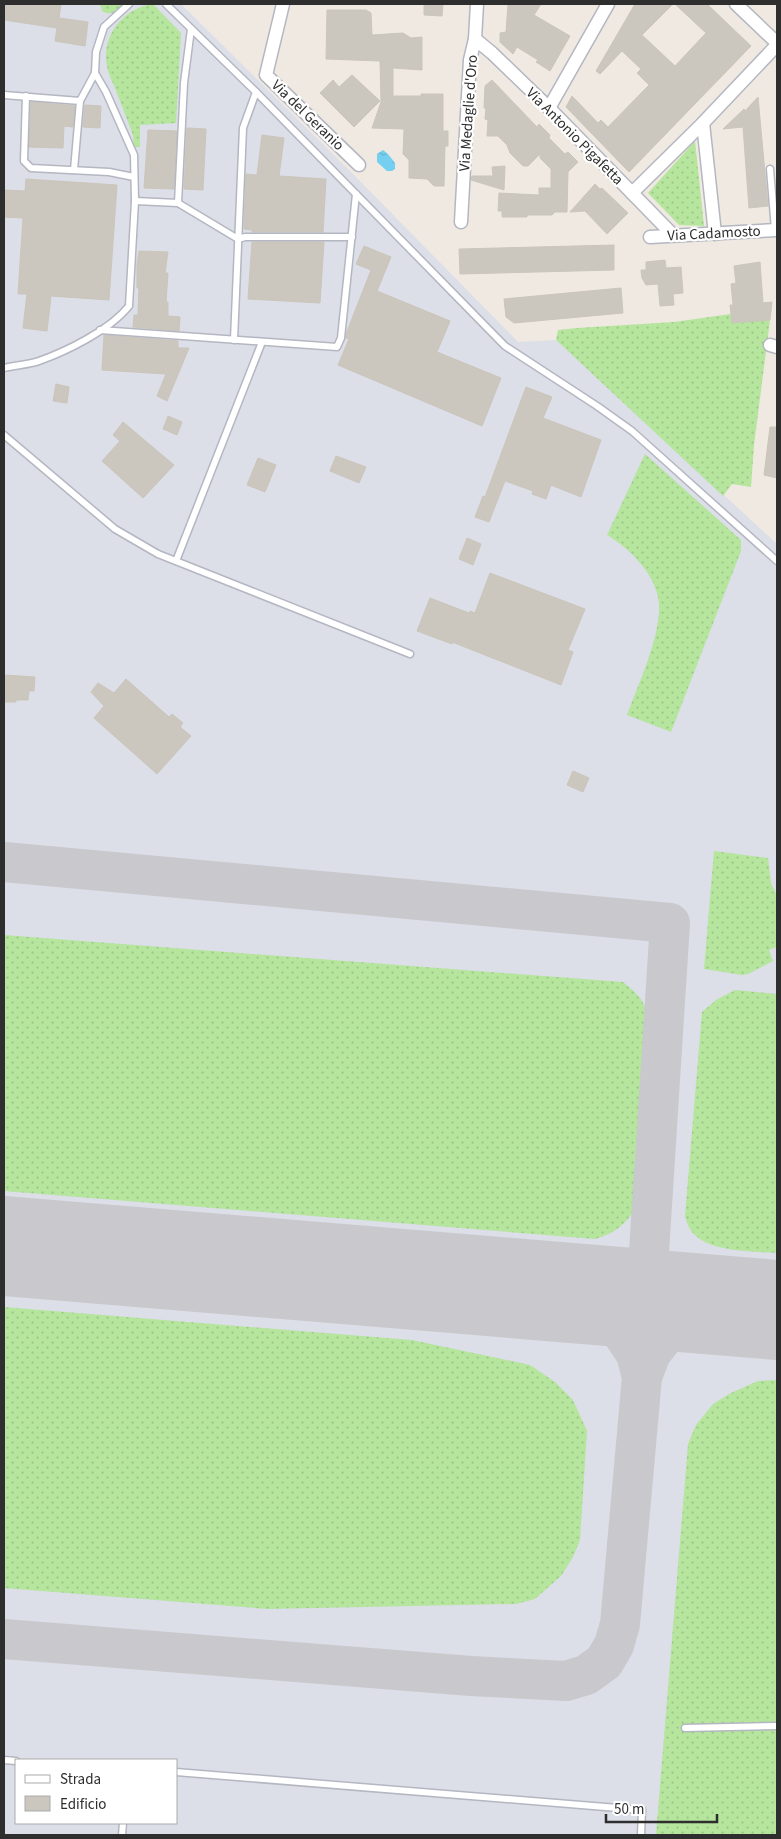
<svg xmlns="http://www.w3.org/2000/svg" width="781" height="1839" font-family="'Source Sans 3',sans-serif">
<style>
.airport{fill:#dcdee8;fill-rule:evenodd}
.grass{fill:url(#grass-dots)}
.water{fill:url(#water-ripples)}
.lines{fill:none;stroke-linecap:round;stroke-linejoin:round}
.taxiway{stroke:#c9c8cc;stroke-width:40}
.runway{stroke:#c9c8cc;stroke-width:100}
.building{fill:#cbc7bf;stroke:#cbc5ba}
.service-casing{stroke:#b4b7c1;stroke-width:9}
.minor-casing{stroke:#b4b7c1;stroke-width:15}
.service{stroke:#fff;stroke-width:6}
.minor{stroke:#fff;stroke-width:12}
.labels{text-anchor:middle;stroke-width:4.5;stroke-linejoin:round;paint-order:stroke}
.street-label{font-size:15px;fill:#2e2e2e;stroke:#fff}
</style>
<defs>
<pattern id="grass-dots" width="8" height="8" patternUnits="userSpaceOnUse" patternTransform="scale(1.25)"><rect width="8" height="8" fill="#b6e59e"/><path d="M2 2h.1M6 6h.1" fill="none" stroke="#9dc588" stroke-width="1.8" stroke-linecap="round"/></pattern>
<pattern id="water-ripples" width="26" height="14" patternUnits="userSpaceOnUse" patternTransform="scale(1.25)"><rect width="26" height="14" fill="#75cff0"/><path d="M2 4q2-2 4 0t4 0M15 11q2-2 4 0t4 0" fill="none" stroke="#66b2ce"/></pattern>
</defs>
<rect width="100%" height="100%" fill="#efe9e1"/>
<!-- airport -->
<path class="airport" d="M4,4H181L354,175L518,342L556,340L777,544V1835H4ZM16,1760H176V1823H16Z"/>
<!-- grass -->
<g class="grass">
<path d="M100,4H126C118,10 112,17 102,11Z"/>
<path d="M153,4L181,33L176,123L140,125V147H134L133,135C127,119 121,104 115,88C112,81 108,73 107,66C101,36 123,8 153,4Z"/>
<path d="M695,141L704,226L679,225L648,193Z"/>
<path d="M731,314L733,323L770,320L754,445L751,487L732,484L723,496L556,340L558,330L577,328L674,322Z"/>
<path d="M645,454L741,540V551L671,732L627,715C638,685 661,636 659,604C657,575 630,549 607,535Z"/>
<path d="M714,851L768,858L771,883L777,896V947L769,950L773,961L748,974L742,975L704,969Z"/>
<path d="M4,935L623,982C638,994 644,1000 649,1019L634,1211C623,1227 612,1234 595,1239L4,1191Z"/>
<path d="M735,990L777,994V1253C753,1251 701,1253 689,1227C687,1224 686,1219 685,1216L702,1012L716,1000Z"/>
<path d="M4,1307L412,1340L530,1365L555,1382L573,1400L587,1431L580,1540L573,1557L561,1576L535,1599L516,1604L267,1609L4,1588Z"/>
<path d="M777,1380V1835H656L688,1444L696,1425L713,1404L731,1393L758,1381Z"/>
</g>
<!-- water -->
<path class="water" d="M383,150L388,154L395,163V169L392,171H387L377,162V154Z"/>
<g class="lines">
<!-- taxiway -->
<g class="taxiway">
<path d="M4,862L670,923L646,1299"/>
<path d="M560,1292L590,1303L614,1321L636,1354L642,1377"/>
<path d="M4,1639L471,1676L566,1681L586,1675L604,1662L614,1645L620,1624L642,1377L651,1353L666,1334L688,1318L705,1311L737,1307"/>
</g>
<!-- runway -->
<path class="runway" d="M4,1246L777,1310"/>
</g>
<!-- building -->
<g class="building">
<path d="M4,4H61L59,18L88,22L85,46L55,41L57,28L4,20Z"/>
<path d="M424,4H443L442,16L424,15Z"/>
<path d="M508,4H541L534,15L570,36L550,71L536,62L538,60L517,47L513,54L500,42V33L506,32Z"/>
<path d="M635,4H673L642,35L675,66L706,33L675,4H707L751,46L629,172L566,107L572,96L598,123L601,120L608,127L649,85L637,73L641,69L622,51L600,74L596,71Z"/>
<path d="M327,10H366L371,13L372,35L403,33L411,38L422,37V70L393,68V96H421V94H443V131H448V146H445L444,186H434L427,179L409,178V160L403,154L404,129L372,128L381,102L380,61L326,59Z"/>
<path d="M352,75L380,101L354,127L320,93L333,80L339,87Z"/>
<path d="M492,80L537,127L539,124L550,135L549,138L565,154L568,152L578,162L568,172L567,212H555L552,215H527V217H502V211H498L499,193L539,195V188H551V169L540,158V154L528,166H523L510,153L507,145L498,136H487L488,120L485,119L486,108H484L485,86Z"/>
<path d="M758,97L768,206L749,208L743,127L723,129L744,109L745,111Z"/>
<path d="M31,102L75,106L73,127L64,126L63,148L29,147Z"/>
<path d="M85,105L101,106L100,128L83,127Z"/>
<path d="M187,128L206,129L203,190L184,189Z"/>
<path d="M148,130L177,131L174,189L144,188Z"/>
<path d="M262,135L284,138L279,176L326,179L323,232H252V230L244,229L246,174L257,175Z"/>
<path d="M505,166L504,190L471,180L472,176H493L492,167Z"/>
<path d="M26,179L117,185L109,300L51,296L47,331L23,328L27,294H18L23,218L4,217V190L25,191Z"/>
<path d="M595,184L600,189L602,188L628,213L607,234L585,211L570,212Z"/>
<path d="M252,242H324L320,303L248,299Z"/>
<path d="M614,245V270L460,274L459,249Z"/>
<path d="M364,246L391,257L377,291L450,321L437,352L501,378L482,426L338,365L349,339L346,338V334L371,270L356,264Z"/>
<path d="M139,251L168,252L165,273H168L166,302H168V316L180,317L179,331L133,327L134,315H138L139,288H137V264Z"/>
<path d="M665,260L666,268L681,267L683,293L673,294L674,305L660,306L658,284L646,285L642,278L641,270H646V262Z"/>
<path d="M760,262L763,303L772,302L770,320L732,323L730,305H733L731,284L736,283L734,266Z"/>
<path d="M621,288L623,313L514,323L506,317L504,299Z"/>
<path d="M104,335L178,341V348H189L167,401L157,396L166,374L102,370Z"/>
<path d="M56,384L69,387L67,403L53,401Z"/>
<path d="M526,387L552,397L543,418L601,440L581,497L551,485L546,499L532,494L533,491L505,481L489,522L475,517L483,496L485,497Z"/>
<path d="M168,416L182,422L177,435L163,429Z"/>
<path d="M123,422L174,465L143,498L102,461L120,441L113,435Z"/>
<path d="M770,427H777V478L764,475Z"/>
<path d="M336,456L366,467L359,483L330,471Z"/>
<path d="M258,458L276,465L265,492L247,485Z"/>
<path d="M467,538L481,544L473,565L459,559Z"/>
<path d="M490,573L585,609L568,650L573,652L561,685L452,642V644L417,631L430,598L469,613L470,611L475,613Z"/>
<path d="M4,675L35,677L34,691H29L28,700H16V702H4Z"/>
<path d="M126,679L169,717L172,714L183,723L180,727L191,736L157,774L94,718L104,706L91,692L98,683L114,693Z"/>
<path d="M573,771L589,778L583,792L567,785Z"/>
</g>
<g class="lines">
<!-- service casing -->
<g class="service-casing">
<g id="service">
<path d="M166,4L256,92L505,346L597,406L632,431L777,561"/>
<path d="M4,95L80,101L95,73"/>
<path d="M26,96L24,161L31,168L109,172L134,177"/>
<path d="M770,169L775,230"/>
<path d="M74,170L80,101"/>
<path d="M135,201L178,203L238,239L245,237H352"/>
<path d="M178,203L184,83L191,29"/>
<path d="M100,330L337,347L341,338L356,194"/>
<path d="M234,340L243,128L256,92"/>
<path d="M4,368C15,365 28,365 39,361C67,351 110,330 129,306L135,201L134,155L106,92L95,73L96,52L104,27L129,4"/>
<path d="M4,435L115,529L158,554L410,654"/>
<path d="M176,561L262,342"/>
<path d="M685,1728L777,1726"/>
<path d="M4,1760L16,1761"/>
<path d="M176,1772L642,1810L641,1835"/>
<path d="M122,1835L123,1823"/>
</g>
</g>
<!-- minor casing -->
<g class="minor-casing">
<g id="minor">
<path d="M283,4L266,75L359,165"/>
<path d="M736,4L777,43"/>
<path d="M475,39L492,53L549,108L673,235"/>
<path d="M549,108L608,4"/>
<path d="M703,123L715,234"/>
<path d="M632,193L703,123L777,45"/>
<path d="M461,222L470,60L475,39L477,4"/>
<path d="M650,237L777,230"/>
<path d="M770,345L777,347"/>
</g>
</g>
<!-- service -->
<use href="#service" class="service"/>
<!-- minor -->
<use href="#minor" class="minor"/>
</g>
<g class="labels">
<!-- street labels -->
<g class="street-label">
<text transform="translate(468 113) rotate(-86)" y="5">Via Medaglie d'Oro</text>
<text transform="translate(308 115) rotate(44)" y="5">Via del Geranio</text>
<text transform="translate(575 136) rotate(45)" y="5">Via Antonio Pigafetta</text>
<text transform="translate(714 233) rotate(-3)" y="5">Via Cadamosto</text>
</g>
</g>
<!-- border -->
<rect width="781" height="1839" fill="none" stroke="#2e2e2e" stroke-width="10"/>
<!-- legend -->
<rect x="15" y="1759" width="162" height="65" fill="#ffffff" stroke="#ababab"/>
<rect x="25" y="1775" width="25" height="8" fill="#ffffff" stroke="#ababab"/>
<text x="60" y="1784" font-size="15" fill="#2e2e2e">Strada</text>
<rect x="25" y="1796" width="25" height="15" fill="#cbc7bf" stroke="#ababab"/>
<text x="60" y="1809" font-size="15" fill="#2e2e2e">Edificio</text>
<!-- scale -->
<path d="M606 1814v8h111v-8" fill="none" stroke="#2e2e2e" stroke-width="2.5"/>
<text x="614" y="1814" font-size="15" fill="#2e2e2e" stroke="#ffffff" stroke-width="4" paint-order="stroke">50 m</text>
</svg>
